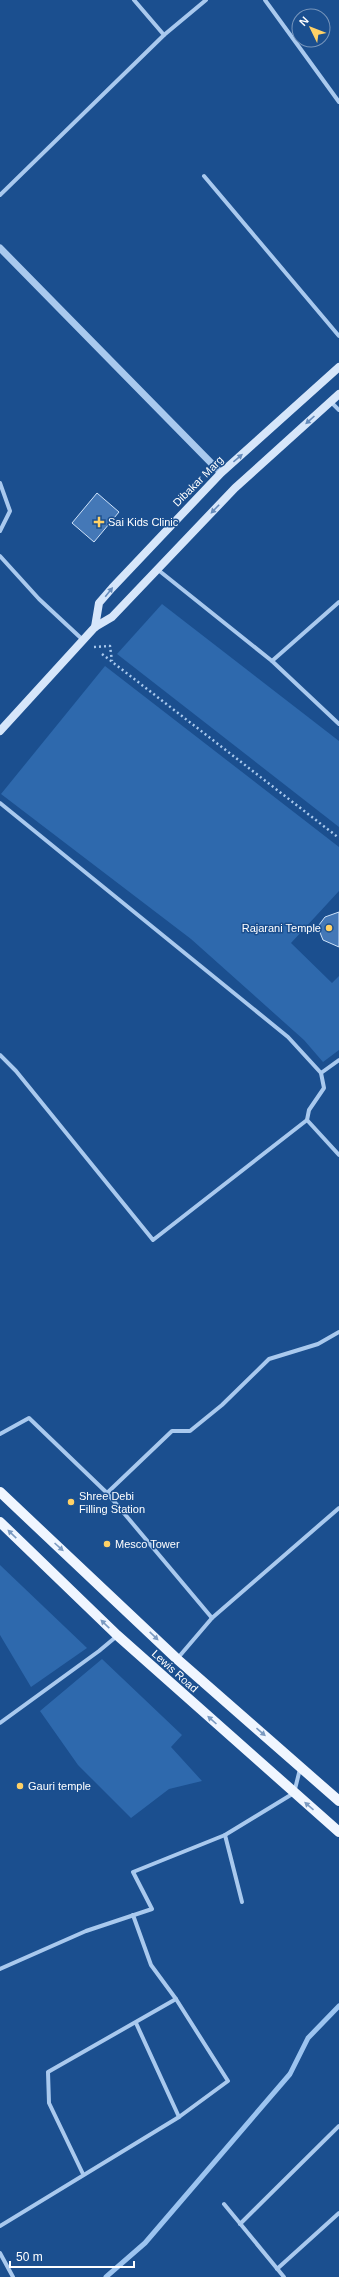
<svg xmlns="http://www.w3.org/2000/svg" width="339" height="2277" font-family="Helvetica,sans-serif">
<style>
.green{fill:#2e69ad}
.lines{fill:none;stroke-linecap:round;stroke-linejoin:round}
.stream{stroke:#9cc4f0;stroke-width:5}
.building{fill:#4478b7;stroke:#cfe3fa}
.path{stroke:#a9c9ee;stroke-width:2.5;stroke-dasharray:2 3;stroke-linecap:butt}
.minor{stroke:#a9c9ee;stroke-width:4}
.tertiary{stroke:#a9c9ee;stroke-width:7}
.secondary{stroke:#d6e6fa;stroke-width:8}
.primary{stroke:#f0f6ff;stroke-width:10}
.oneway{fill:#668bba}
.oneway2{fill:#7b9ac1}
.poi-dot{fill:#ffd166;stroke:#1b4f8f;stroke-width:1.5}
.labels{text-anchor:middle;stroke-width:3;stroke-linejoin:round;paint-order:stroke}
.street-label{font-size:11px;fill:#fff;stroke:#1b4f8f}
.poi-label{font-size:11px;fill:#fff;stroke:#1b4f8f;text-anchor:start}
</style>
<rect width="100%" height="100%" fill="#1b4f8f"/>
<!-- green -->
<g class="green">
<path d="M162,604L339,741V827L117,654Z"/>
<path d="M105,666L339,847V891L291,943L332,983L339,976V1050L323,1062L304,1040L191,939L1,794Z"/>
<path d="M0,1565L87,1648L31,1687L0,1635Z"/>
<path d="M102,1659L182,1735L171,1747L202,1781L169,1789L131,1818L78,1765L40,1711Z"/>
</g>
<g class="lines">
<!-- stream -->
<path class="stream" d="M106,2277L145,2243L290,2074L308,2038L339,2006"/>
</g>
<!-- building -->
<g class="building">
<path d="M97,493L119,512L94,542L72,523Z"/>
<path d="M339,912V947L323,940L319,930V925L325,917Z"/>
</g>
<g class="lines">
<!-- path -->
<g class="path">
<path d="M94,647L110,646L112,661"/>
<path d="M102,654L339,838"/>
</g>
<!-- minor -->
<g class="minor">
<path d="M134,0L164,35"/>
<path d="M265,0L339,102"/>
<path d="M204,176L339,336"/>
<path d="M0,195L164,35L206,0"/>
<path d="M331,402L339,410"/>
<path d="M0,483L10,511L0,531"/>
<path d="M0,556L39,599L83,640"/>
<path d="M157,569L272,661L339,724"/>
<path d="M272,661L339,602"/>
<path d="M0,803L288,1037L321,1073"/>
<path d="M0,1055L16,1071L153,1240L307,1120L309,1110L324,1088L321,1073L339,1060"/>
<path d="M307,1120L339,1155"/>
<path d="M0,1434L29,1418L107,1493L212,1618L339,1508"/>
<path d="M107,1493L172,1431H190L222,1405L269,1359L318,1344L339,1332"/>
<path d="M177,1659L212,1618"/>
<path d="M0,1723L99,1651L117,1636"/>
<path d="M225,1835L242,1902"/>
<path d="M0,1969L86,1931L152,1909L133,1872L225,1835L294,1793L300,1769"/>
<path d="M136,2023L179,2117L228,2081L176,1999"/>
<path d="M83,2174L49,2103L48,2072L176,1999L151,1965L133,1915"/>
<path d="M224,2204L284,2277"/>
<path d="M240,2224L339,2126"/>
<path d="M0,2226L179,2117"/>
<path d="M0,2253L13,2277"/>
<path d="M277,2269L339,2213"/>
</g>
<!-- tertiary -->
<path class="tertiary" d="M0,248L221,473"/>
<!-- secondary -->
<g class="secondary">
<path d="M95,627L99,603L112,588L221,473L339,367"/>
<path d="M0,731L95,627L112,617L235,488L339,394"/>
</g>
<!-- primary -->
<g class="primary">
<path d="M0,1492L177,1659L339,1801"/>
<path d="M0,1522L117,1635L339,1832"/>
</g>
</g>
<!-- one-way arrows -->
<defs><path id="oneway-solid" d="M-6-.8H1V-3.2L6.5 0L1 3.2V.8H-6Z"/></defs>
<g class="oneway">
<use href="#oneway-solid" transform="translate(310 420) rotate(138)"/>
<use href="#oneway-solid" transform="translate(238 458) rotate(-40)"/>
<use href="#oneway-solid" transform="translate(215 509) rotate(134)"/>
<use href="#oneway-solid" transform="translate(109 592) rotate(-51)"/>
</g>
<g class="oneway2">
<use href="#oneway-solid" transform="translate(12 1534) rotate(-136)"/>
<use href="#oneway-solid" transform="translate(59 1547) rotate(42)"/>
<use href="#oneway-solid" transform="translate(105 1624) rotate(-136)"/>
<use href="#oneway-solid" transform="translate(154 1636) rotate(44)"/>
<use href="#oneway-solid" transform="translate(212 1720) rotate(-138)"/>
<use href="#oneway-solid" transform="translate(261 1732) rotate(41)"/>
<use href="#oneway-solid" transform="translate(309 1806) rotate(-139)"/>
</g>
<!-- markers -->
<g class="poi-dot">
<path d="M97 516h4v4h4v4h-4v4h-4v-4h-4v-4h4z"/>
<circle cx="329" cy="928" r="4"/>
<circle cx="71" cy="1502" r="4"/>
<circle cx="107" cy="1544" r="4"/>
<circle cx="20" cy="1786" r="4"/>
</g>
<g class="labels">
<!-- street labels -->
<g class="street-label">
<text transform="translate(198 481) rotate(-45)" y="4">Dibakar Marg</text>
<text transform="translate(175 1671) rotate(42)" y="4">Lewis Road</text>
</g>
<!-- poi labels -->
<g class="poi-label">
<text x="108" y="526">Sai Kids Clinic</text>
<text x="321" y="932" text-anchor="end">Rajarani Temple</text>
<text x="79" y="1500">Shree Debi<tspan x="79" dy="13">Filling Station</tspan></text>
<text x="115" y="1548">Mesco Tower</text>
<text x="28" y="1790">Gauri temple</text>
</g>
</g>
<!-- north arrow -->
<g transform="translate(311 28) rotate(313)"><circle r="19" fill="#1b4f8f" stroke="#7695bc"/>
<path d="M0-3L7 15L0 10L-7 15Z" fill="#ffd166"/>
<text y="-6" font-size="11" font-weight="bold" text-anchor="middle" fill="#ffffff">N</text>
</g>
<!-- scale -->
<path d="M10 2261v6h124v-6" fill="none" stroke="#ffffff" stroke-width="2"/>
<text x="16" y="2261" font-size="12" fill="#ffffff" stroke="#1b4f8f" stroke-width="3" paint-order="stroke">50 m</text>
</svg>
